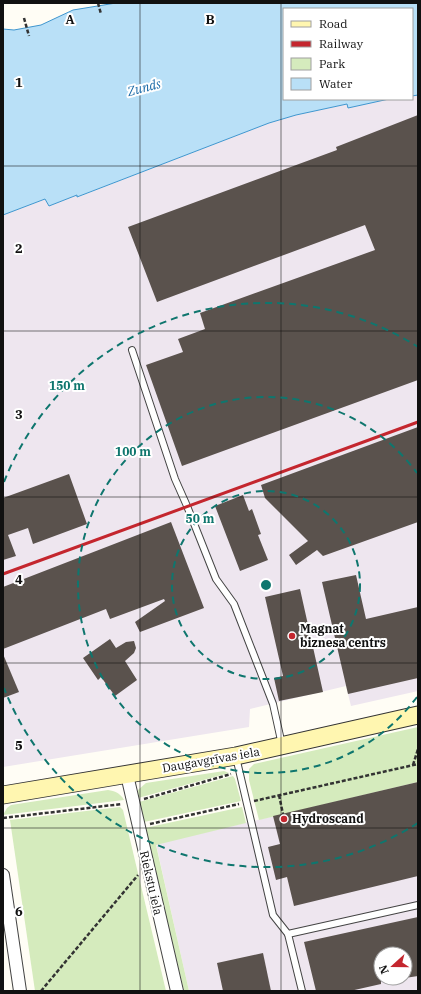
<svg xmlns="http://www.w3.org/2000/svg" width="421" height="994" font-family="'IBM Plex Serif',serif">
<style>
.industrial{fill:#eee6ef;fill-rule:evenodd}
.green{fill:#d5ebbd}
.water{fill:#b9e0f7;stroke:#3f96cf}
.building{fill:#5a524d}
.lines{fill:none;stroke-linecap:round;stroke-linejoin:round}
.lane-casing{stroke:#444;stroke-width:8}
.street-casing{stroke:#444;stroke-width:14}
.secondary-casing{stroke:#333;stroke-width:19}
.path{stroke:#333;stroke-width:2.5;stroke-dasharray:4 2;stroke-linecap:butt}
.lane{stroke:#fff;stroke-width:6}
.street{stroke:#fff;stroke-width:12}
.secondary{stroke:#fff6b0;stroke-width:17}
.rail{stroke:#c4262e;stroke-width:3}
.grid{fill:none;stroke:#111;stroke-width:1;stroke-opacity:0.55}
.ring{fill:none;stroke:#0f766e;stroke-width:2;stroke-dasharray:7 5}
.poi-dot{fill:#c4262e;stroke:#fff;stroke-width:1.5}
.labels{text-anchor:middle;stroke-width:4;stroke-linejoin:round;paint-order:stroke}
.poi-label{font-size:12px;font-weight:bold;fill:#111;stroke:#fff;text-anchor:start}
.street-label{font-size:12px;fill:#111;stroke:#fff}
.water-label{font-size:13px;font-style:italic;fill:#1768a6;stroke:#fff}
.grid-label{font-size:13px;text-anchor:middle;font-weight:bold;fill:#111;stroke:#fff;stroke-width:4;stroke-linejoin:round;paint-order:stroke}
.centre{fill:#0f766e;stroke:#fff;stroke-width:2}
.ring-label{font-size:12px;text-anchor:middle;font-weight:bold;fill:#0f766e;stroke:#fff;stroke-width:4;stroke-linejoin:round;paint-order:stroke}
</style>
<rect width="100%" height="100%" fill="#fffdf5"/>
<!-- industrial -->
<g class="industrial">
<path d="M418,95V691L351,706L346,686L250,709L249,727L3,767V215L46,199L49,206L77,195L78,197L269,123L296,115L348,104V108L389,99H412V96Z"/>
<path d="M418,782V991H189L156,844ZM381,954H405V978H381Z"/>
</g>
<!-- green -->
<g class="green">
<path d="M418,727V782L259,820L249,780V769L254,764Z"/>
<path d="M224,771L229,773L138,798V790L146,783Z"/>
<path d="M233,776L235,779L241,801L144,822L139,802Z"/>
<path d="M108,790C115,791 120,793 124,800L3,815L7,808L11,805Z"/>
<path d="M120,807L123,810L166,991H35L10,820Z"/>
<path d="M242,807L246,823L156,845L189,991H184L145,828Z"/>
</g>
<!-- water -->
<path class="water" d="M116,3H418V95L412,96V9H284V99H389L348,108L347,104L296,115L269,123L77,197V195L49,206L45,199L3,215V29L14,30L41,25L73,10Z"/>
<!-- building -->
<g class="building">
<path d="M418,115V380L182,466L146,365L183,352L178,339L205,329L200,313L375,250L365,225L157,302L128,227L337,150L336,147Z"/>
<path d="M418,427V522L323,556L317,550L296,565L289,555L308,541L265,498L261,485Z"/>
<path d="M69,474L87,524L33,544L28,528L8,535L16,556L3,560V498Z"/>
<path d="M243,495L249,511L252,509L261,534L258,535L268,560L240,571L215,506Z"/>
<path d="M171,522L204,608L140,632L135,622L165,601L164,599L110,619L106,609L3,649V587Z"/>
<path d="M356,575L366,619L418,607V678L348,694L322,582Z"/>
<path d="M300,589L323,692L279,701L274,678L283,676L265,597Z"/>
<path d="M110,639L116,648L126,642L134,641L136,648L134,653L125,661L137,680L115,696L101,677L98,680L83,658Z"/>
<path d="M3,654L19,692L3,698Z"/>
<path d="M418,782V876L294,906L287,877L276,880L268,847L280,844L273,816Z"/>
<path d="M418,917V976L405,978V954H381V984L350,991H316L304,942Z"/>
<path d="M263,953L271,991H223L217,963Z"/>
</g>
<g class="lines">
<!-- lane casing -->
<g class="lane-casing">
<g id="lane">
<path d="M132,350L175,479L187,506L216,579L234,604L273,704L282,745"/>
<path d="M236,757L273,915L288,934L418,905"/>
<path d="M288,934L302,991"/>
</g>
</g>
<!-- street casing -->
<g class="street-casing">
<g id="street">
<path d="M127,775L177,991"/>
<path d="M3,875L20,991"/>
</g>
</g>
<!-- secondary casing -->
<g class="secondary-casing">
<path id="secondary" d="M3,795L236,756L418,715"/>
</g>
<!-- path -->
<g class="path">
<path d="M98,3L101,14"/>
<path d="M24,18L29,36"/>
<path d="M413,765L418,749"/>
<path d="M279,795L283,814"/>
<path d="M144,799L231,774"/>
<path d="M254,801L418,764"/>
<path d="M3,818L122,804"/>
<path d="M150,824L239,804"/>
<path d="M41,991L138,875"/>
</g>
<!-- lane -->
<use href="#lane" class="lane"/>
<!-- street -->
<use href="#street" class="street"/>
<!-- secondary -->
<use href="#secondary" class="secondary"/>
<!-- rail -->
<path class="rail" d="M3,574L418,422"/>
</g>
<!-- grid -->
<path class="grid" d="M140,3V991M281,3V991M3,166H418M3,331H418M3,497H418M3,663H418M3,828H418"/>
<!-- distance rings -->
<g class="ring">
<circle cx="266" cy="585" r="94"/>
<path d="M417 697A188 188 0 1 1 417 473"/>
<path d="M418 823A282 282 0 0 1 4 688M4 482A282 282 0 0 1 418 347"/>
</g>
<!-- markers -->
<g class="poi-dot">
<circle cx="292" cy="636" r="4"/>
<circle cx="284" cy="819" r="4"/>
</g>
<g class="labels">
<!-- poi labels -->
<g class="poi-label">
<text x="300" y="633">Magnat<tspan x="300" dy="14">biznesa centrs</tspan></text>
<text x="292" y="823">Hydroscand</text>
</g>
<!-- street labels -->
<g class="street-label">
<text transform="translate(211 760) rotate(-10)" y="4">Daugavgrīvas iela</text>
<text transform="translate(151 883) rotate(77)" y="4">Riekstu iela</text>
</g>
<!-- water labels -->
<g class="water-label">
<text transform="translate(144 87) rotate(-15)" y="5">Zunds</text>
</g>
</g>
<g class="grid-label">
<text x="70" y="24">A</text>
<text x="210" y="24">B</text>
<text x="19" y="87">1</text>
<text x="19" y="253">2</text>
<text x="19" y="419">3</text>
<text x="19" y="584">4</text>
<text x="19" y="750">5</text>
<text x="19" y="916">6</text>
</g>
<circle cx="266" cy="585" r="6" class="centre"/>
<g class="ring-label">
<text x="67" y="390">150 m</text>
<text x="133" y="456">100 m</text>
<text x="200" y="523">50 m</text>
</g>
<!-- border -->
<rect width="421" height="994" fill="none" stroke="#111111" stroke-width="8"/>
<!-- legend -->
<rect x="283" y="8" width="130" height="92" fill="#ffffff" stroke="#a0a0a0"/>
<rect x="291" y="21" width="20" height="6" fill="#fff6b0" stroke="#a0a0a0"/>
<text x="319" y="28" font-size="12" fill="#111111">Road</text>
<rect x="291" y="41" width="20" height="6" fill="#c4262e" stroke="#a0a0a0"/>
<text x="319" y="48" font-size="12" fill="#111111">Railway</text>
<rect x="291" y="58" width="20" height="12" fill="#d5ebbd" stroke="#a0a0a0"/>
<text x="319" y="68" font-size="12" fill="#111111">Park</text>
<rect x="291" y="78" width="20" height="12" fill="#b9e0f7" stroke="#a0a0a0"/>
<text x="319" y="88" font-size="12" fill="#111111">Water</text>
<!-- north arrow -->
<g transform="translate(393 966) rotate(249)"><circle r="19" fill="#ffffff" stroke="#a0a0a0"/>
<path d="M0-3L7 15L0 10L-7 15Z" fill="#c4262e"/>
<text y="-6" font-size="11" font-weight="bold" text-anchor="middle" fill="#111111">N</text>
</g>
</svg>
